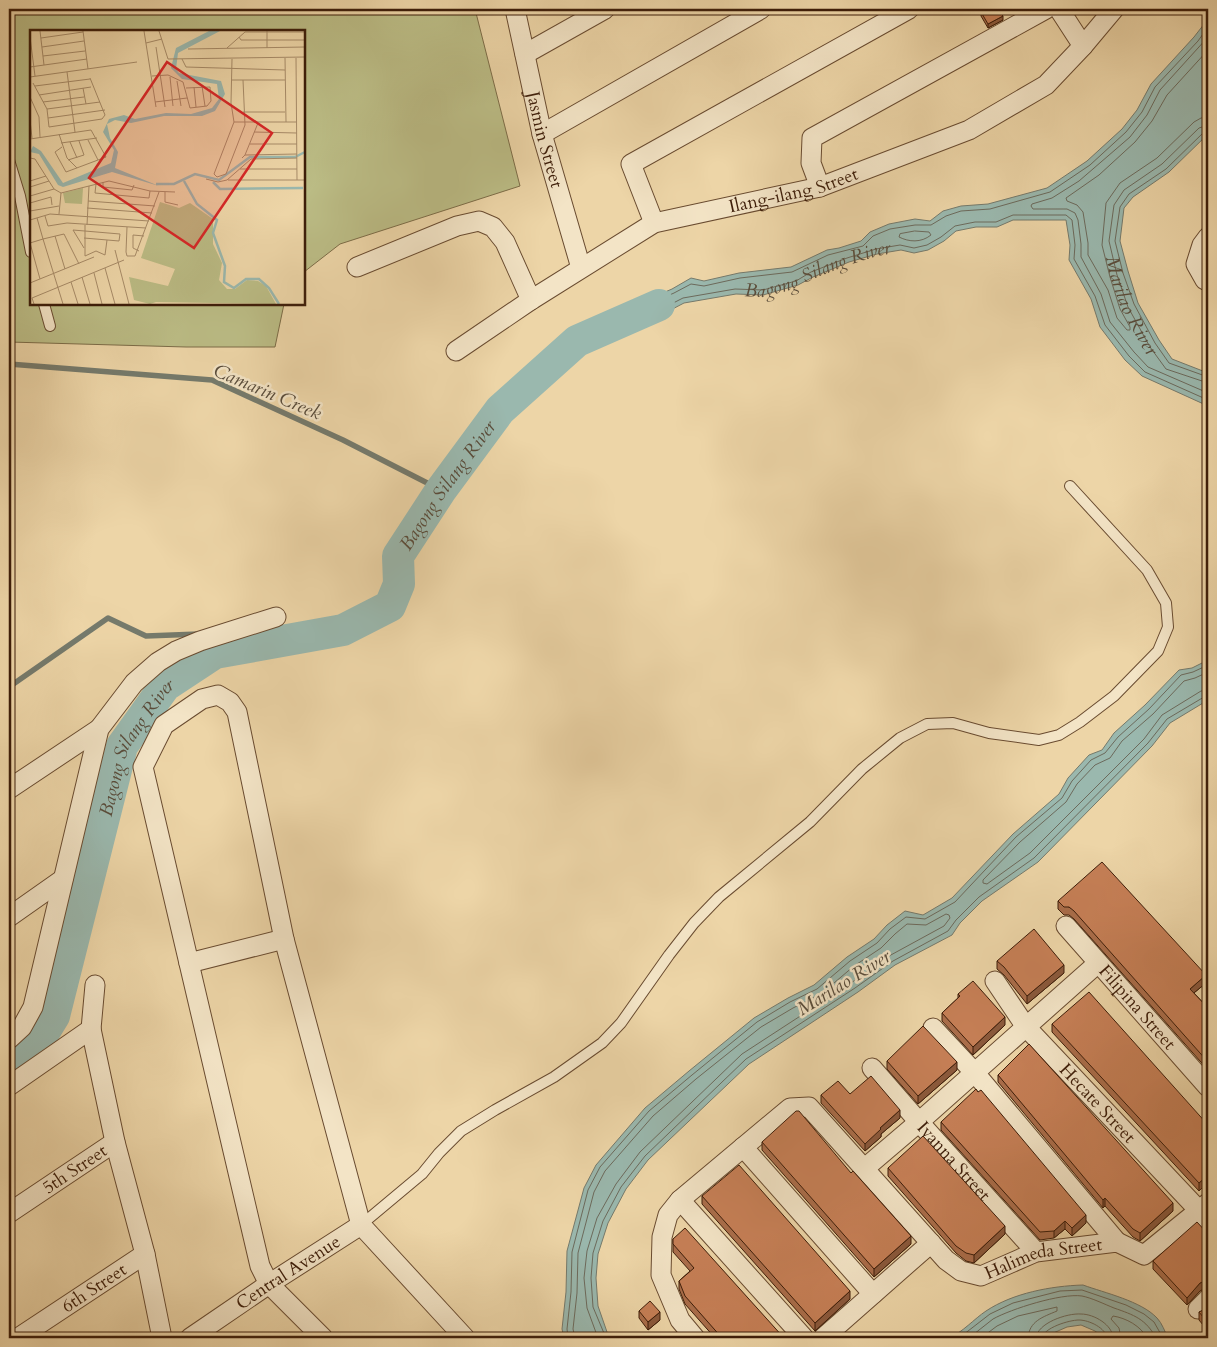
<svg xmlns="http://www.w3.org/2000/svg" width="1217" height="1347" font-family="Cardo,serif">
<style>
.green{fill:#bbbc85;stroke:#7c6c47}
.water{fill:#9ab8ae;stroke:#757a6c}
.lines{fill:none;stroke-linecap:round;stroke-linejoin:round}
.shore{stroke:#6c6a5c;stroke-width:1}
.stream{stroke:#757a6c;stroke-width:5.5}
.river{stroke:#9ab8ae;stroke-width:32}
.service-casing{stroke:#694b30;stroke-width:12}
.minor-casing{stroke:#694b30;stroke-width:21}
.service{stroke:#f3e4c6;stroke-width:10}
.minor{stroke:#f3e4c6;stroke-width:19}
.wall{fill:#aa6d4a;stroke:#3d1d09}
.shaded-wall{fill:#8b593c;stroke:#3d1d09}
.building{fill:#c67f56;stroke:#3d1d09}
.labels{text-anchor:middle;stroke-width:5;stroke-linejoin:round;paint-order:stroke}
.street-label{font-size:18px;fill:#3d1d09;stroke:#f3e4c6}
.water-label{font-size:19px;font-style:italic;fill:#594c3b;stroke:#f3e4c6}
.inset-river{fill:none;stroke:#9ab8ae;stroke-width:2.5}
.inset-road{fill:none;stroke:#a78b68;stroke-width:1}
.view{fill:#d62828;fill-opacity:0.15;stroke:#d62828;stroke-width:2.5}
.inset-edge{fill:none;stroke:#3d1d09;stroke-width:2.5}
</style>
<rect width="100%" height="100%" fill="#edd5a7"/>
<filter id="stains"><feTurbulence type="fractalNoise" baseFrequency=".004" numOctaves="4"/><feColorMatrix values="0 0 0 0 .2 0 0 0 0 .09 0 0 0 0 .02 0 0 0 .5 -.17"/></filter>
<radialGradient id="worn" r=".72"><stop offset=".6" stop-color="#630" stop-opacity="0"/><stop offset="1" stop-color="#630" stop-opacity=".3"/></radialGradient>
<!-- green -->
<path class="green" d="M9,9H475L520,186L340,244L304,272V31H31V304H284L275,347H186L9,342Z"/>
<!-- water -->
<g class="water">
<path d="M1208,19V134L1169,172L1133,197L1124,208L1120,241L1128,271L1138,303L1159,340L1172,359L1208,373V406L1142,376L1125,360L1100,327L1091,299L1069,260L1070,245L1066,220H1013L997,227H976L956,231L944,241L928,250L914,253L901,250L877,254L849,262L813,277L798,285L763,295L736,294L684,303L642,325L621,332L614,314L672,289L691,278L704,281L739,273L791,267L827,250L839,248L861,241L870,232L889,224L915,219L930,221L943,211L961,206L988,204L1047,188L1087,161L1122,129L1137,110L1151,84L1194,37Z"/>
<path d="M1208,660V700L1170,723L1152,746L1038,862L982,901L960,923L952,935L895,965L858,992L749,1064L648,1160L626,1189L608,1223L598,1254L596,1278L598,1306L607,1332L612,1338H564L562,1329L566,1292L567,1251L584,1188L596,1165L645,1108L689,1071L754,1018L788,998L814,985L847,957L874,939L887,925L905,911L923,915L952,898L1013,834L1059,794L1068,778L1089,755L1102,750L1114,733L1145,705L1179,670L1192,668Z"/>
<path d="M1083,1285C1105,1293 1141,1301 1157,1318C1162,1323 1165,1332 1168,1338H1104L1095,1331L1081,1325L1067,1327L1042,1338H949C963,1332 974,1319 986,1311C1013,1293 1051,1286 1083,1285Z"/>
</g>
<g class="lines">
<!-- shore -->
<g class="shore">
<path id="s1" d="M1208,27L1198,41L1155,87L1142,112L1126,132L1090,165L1050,192L990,209L961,211L946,216L931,225H915L890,229L873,236L863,246L828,255L792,272L740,278L704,286L691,284L674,293L622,316L621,318L623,324L626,325L640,320L683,298L735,289L763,290L796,281L811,272L847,258L876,249L900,245L914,248L927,245L941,237L955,226L975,222H996L1013,215H1066L1072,220L1075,245L1074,259L1095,296L1105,325L1129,356L1145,372L1208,400"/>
<path d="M1208,37L1160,90L1147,115L1130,137L1079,181L1052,198L1032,204L1031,206L1033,209H1067L1075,213L1078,220L1081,244V257L1101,294L1110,322L1134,352L1148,367L1208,393"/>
<path d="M1208,50L1167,95L1152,121L1135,142L1099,175L1066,198L1067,201L1077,205L1083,212L1088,243V255L1108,290L1117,318L1127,330H1130V327L1120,309L1110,277L1102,245L1106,203L1120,183L1157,158L1194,122L1201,118L1208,117"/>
<path id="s2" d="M1208,125L1199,128L1162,164L1124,190L1114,205L1109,241L1117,275L1128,307L1150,347L1166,369L1208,383"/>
<path d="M1208,131L1203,133L1166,169L1129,194L1120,207L1115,241L1123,273L1134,304L1155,343L1169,363L1208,377"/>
<path d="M915,231L929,232L931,235C921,243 909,242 899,237L900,234Z"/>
<path d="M1208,672L1195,678L1184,681L1153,714L1122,741L1110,758L1095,765L1077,784L1066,802L1020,842L983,880V883L987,884L1030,853L1144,739L1162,715L1201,691L1208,690"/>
<path d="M568,1338L567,1329L571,1292L572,1252L588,1190L600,1167L649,1111L692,1075L757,1022L790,1002L817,989L850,961L877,943L890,929L906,917L925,919L955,902L1016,837L1062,798L1072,781L1091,760L1105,753L1118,737L1149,709L1181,675L1193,672L1208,665"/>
<path d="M575,1338L573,1329L577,1293L578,1253L594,1192L605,1171L653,1116L696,1079L761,1027L793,1008L821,994L854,966L881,948L895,934L907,924L926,925L946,914L949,915L950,918L944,926L889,956L851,983L742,1054L640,1152L616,1184L597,1218L587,1251L584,1278L587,1308L598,1338"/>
<path d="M606,1338L593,1307L591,1278L593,1253L603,1221L621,1187L645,1156L746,1059L855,988L893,961L948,931L956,920L979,897L1034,858L1148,743L1167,719L1204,697L1208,696"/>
<path d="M959,1338L990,1314L1013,1303L1060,1291L1082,1290L1126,1305L1144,1314L1154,1322L1163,1338"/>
<path d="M969,1338C977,1332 985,1325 993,1319C1011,1309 1061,1293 1082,1296C1092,1298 1104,1304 1114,1308C1134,1315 1146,1319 1156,1338"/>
<path d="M981,1338L997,1326L1018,1316L1057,1307V1311C1043,1317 1029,1321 1028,1338"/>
<path d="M1036,1338C1037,1323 1067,1313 1081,1314C1094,1314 1113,1325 1113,1338"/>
<path d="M1042,1338C1043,1328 1069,1320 1079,1320C1089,1320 1106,1328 1107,1338"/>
<path d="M1121,1338L1119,1328L1111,1319L1113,1316C1126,1318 1141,1326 1147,1338"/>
</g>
<!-- stream -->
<g class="stream">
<path d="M9,364L212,380L343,440L441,490"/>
<path d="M230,641L247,648"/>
<path d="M9,687L108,618L146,636L199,634"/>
</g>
<!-- river -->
<path class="river" id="s3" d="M9,1061L40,1039L54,1016L122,746L165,686L215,653L343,630L390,606L399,584L398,556L441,490L500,410L577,341L659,305"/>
<!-- service casing -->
<g class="service-casing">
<g id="service">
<path d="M9,160L20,196L31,252"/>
<path d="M44,304L50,326"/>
<path d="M361,1225L422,1174L439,1153L461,1131L495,1110L554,1077L602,1043L621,1023L669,955L694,923L719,897L810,822L862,769L900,738L927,724L953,723L989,733L1039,740L1059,735L1080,722L1114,696L1158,651L1168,627L1166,603L1147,570L1070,486"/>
</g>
</g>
<!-- minor casing -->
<g class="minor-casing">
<g id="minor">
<path id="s4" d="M515,9L542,134L581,268"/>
<path d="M1059,9L1083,46"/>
<path d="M525,54L605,9"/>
<path d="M542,134L761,9"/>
<path d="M820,187L811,163L812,138L1046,9"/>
<path d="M654,223L631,164L909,9"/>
<path d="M1208,237L1202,245L1196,264L1205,280L1208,281"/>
<path d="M357,267L457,226L479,221L493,227L505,242L531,300"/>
<path id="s5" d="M456,351L531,300L654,223L820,187L969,130L1046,85L1083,46L1114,9"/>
<path d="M9,789L99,729"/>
<path d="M9,917L63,879"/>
<path id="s6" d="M1066,926L1208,1087"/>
<path d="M189,963L284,939"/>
<path id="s7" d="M995,981L1026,1027L1208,1220"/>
<path d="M933,1028L975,1073L1117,1242"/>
<path d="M91,1029L115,1142L145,1254L162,1338"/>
<path d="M9,1039L22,1027L33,1007L99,729L134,683L158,662L176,651L200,641L276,617"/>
<path id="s8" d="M872,1068L919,1122L1036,1252"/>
<path d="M9,1086L91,1029L95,985"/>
<path d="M743,1147L873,1294"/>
<path d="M865,1168L919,1122L1098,963"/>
<path d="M680,1200L804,1338"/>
<path id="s9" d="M9,1213L115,1142"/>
<path d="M1198,1309L1208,1299"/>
<path id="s10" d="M18,1338L145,1254"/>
<path id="s11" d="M190,1338L269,1284L361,1225"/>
<path d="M323,1338L269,1284L260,1266L143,767L164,725L202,699L218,695L230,702L237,712L284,939L361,1225L465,1338"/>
<path id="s12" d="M695,1338L680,1320L661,1275L662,1237L668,1215L680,1200L790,1108L809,1107L946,1260L961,1271L981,1276L1036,1252L1117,1242L1144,1255L1208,1203"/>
<path d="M823,1338L931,1243"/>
</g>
</g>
<!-- service -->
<use href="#service" class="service"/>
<!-- minor -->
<use href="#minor" class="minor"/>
</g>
<!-- wall -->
<g class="wall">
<path d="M981,12L1003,20L988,28L981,16Z"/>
<path d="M1058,901L1206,983L1194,993L1208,1008V1070L1074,919L1069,915H1064L1058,909Z"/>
<path d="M997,961L1064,973L1027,1004L1004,975L997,969Z"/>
<path d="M958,994L1005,1025L973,1055L942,1021V1013L958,998Z"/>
<path d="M1052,1024L1208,1125V1182L1199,1191L1052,1032Z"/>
<path d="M887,1061L957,1070L918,1104L887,1069Z"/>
<path d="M998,1075L1173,1211L1140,1241L1133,1237L1105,1206L1103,1208L998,1082Z"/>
<path d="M850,1094L900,1118L881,1134V1137L865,1151L821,1103V1095Z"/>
<path d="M941,1122L1086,1223L1072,1236L1065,1229L1054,1238L1040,1240L941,1130Z"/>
<path d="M762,1142L911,1244L874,1277L762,1150Z"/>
<path d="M888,1168L1005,1234L974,1263L966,1261L956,1253L888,1176Z"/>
<path d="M702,1196L850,1299L815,1331L702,1204Z"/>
<path d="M1208,1234V1288H1205L1200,1291L1187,1305L1153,1269V1261Z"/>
<path d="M673,1239L784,1338H715L685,1304L679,1289V1281L690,1271L673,1252Z"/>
<path d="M1208,1307V1331L1199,1320V1312L1206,1309Z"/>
<path d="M639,1311L660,1320L648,1330L639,1318Z"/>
</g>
<!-- shaded-wall -->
<g class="shaded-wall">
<path d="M968,9H981L968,14Z"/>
<path d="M1003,16V20L988,28V24Z"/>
<path d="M1064,965V973L1027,1004V996Z"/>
<path d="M1206,975V983L1190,996V989Z"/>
<path d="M1005,1017V1025L973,1055V1047Z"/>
<path d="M957,1062V1070L918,1104V1096Z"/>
<path d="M900,1110V1118L881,1134V1137L865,1151V1144L880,1128Z"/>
<path d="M1208,1175V1182L1199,1191V1183Z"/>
<path d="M1105,1198V1206L1103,1208V1200Z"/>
<path d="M1173,1203V1211L1140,1241V1233Z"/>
<path d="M1086,1215V1223L1072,1236V1228Z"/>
<path d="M1065,1221V1229L1054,1238V1231Z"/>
<path d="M1005,1226V1234L974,1263V1255Z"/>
<path d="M911,1236V1244L874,1277V1269Z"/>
<path d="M1205,1281V1288L1200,1291L1187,1305V1298L1200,1283Z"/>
<path d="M850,1291V1299L815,1331V1323Z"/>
<path d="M660,1312V1320L648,1330V1322Z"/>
</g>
<!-- building -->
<g class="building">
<path d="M985,9H998L1003,16L988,24L981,12Z"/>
<path d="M1102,862L1206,975L1190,989L1208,1008V1062L1074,911L1069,907H1064L1058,901Z"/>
<path d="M1034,929L1064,965L1027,996L1004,967L997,961Z"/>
<path d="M973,981L1005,1017L973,1047L942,1013L960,996L958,994Z"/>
<path d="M1089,992L1208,1125V1175L1199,1183L1052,1024Z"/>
<path d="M923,1026L957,1062L918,1096L887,1061Z"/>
<path d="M1029,1044L1173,1203L1140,1233L1133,1229L1105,1198L1103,1200L998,1075Z"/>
<path d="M871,1076L900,1110L880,1128L881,1129L865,1144L821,1095L838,1081L850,1094Z"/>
<path d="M976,1089L978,1092L981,1090L1086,1215L1072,1228L1065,1221L1054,1231L1040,1232L941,1122Z"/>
<path d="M796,1111H799L851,1173L853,1171L911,1236L874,1269L762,1142Z"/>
<path d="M923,1136L1005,1226L974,1255L966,1253L956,1246L888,1168Z"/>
<path d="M739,1165L850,1291L815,1323L702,1196Z"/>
<path d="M1197,1222L1208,1234V1281H1205L1200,1283L1187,1298L1153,1261Z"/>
<path d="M685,1228L784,1338H722L685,1296L679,1281L694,1268L673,1244V1239Z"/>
<path d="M650,1301L660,1312L648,1322L639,1311Z"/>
<path d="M1208,1307V1323L1199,1312L1206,1309Z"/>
</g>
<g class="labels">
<!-- street labels -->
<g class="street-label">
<text dy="6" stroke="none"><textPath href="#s4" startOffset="134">Jasmin Street</textPath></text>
<text dy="6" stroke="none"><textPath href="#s5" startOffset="379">Ilang-ilang Street</textPath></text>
<text dy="6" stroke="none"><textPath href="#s6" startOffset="108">Filipina Street</textPath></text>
<text dy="6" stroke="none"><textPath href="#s7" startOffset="160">Hecate Street</textPath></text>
<text dy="6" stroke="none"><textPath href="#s8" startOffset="124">Ivanna Street</textPath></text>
<text dy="6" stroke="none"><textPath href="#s9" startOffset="79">5th Street</textPath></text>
<text dy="6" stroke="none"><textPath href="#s12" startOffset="625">Halimeda Street</textPath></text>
<text dy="6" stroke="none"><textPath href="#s11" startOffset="118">Central Avenue</textPath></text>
<text dy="6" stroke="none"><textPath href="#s10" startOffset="91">6th Street</textPath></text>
</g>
<!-- water labels -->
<g class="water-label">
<text dy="7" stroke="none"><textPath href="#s1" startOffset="898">Bagong Silang River</textPath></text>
<text dy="7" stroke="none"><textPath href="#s2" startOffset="230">Marilao River</textPath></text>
<text transform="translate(268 391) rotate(23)" y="7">Camarin Creek</text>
<text dy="7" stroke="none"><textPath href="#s3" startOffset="798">Bagong Silang River</textPath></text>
<text dy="7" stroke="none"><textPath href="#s3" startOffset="348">Bagong Silang River</textPath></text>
<text transform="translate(843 982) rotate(-32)" y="7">Marilao River</text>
</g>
</g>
<!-- overview -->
<g transform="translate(30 30)">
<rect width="275" height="275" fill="#edd5a7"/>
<path d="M53,158L52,174L35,173L33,163ZM130,172L149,178L160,173L183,189V214L192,233L189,250L197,259H205L217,250L228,251L236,256L246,274L126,272L120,274L104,270L99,247L138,256L145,239L111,228Z" fill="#bbbc85"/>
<path d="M179,1H190L148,23L146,39L149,43L191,51L195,64L185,81L172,86H134L101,93L85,90L77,94L80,108L88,122L85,138L129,156L82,142L33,157L28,155L9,124L0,122L3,116L11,121L33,153L81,133L84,120L73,102L79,89L94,85L105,89L136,83L161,84L182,78L189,69L187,54L152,49L141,38L146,18Z" fill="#9ab8ae"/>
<path class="inset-river" d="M154,151L167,174L187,190L183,203L195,236L194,252L204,258L216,249H229L239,258L249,274M183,152L190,159L273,158M126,154H144L165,144L189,150L220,127H265L275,122"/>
<path class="inset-road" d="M10,1L14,35M53,1L58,39M114,1L126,77M129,1L138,29L275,27M0,7L5,46M209,7L211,10H275M11,8L53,2M116,13L132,9M12,17L54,11M126,17L135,77M197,18L215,2H275M237,18V1M158,19L275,17M13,26L55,21M255,28L256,92M266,28L267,150M152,29L156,37L255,40M202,29L201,73L204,92L184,144L187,147L196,144L215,95L213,50M0,37L57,29M37,42L45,102M122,46L138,45L153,52L160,78L177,76L181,71L180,57L156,58M0,47L107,32M140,47L143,76M202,50H255M147,51L151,76M3,53L17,79L19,97L72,89L75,85L60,48M5,56L60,49M172,56L175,76M164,57L166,77M53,58L56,74M9,65L61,57M0,67L9,87L10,107M13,72L54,67M125,72L157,68M17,79L70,72M213,82H255M18,88L75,80M0,90L2,108M204,92H267M224,102L267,103M29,104L37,128L47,138M0,109L61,100L76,127L36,142L25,122L32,117M58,110L68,130M40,112L47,128M31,113L67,108M220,114H267M215,125L228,93M0,128L5,129L24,159L31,163L79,151L120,161L145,162M212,128L215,125L267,124M38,130L54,125L49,111M210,139H267M176,149L188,152L197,150L221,129L267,128M198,150H275M0,151L16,146M73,152V157L102,160L104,155M66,154L65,163L119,168L120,161M0,157L19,151M135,162V172L148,175M0,166L24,159M58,171L125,176M0,173L21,167L22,175M57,178L122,183M0,181L29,176M29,184L31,163M15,186L18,196L37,193L116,198M7,188L13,209L34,204L49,234M0,190L20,184L119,191M55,195V226L66,221L75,225L77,210M57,195L59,156M97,197L96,222L97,226H105M25,206L35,239M0,213L10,249M0,213L13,209L33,274M54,218L43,200L90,204L89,211L54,208M85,220L99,274M109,221L103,218V205L114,206M105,226L129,162M75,238L85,274M64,243L72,274M52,247L60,274M41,252L48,274M0,253L64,227M4,274L2,268L94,230"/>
<path class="view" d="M137,32L242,103L164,218L59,148Z"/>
<rect width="275" height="275" class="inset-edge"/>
</g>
<!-- margin -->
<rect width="1217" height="1347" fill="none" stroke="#edd5a7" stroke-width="30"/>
<rect x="10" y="10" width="1197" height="1327" fill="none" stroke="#3d1d09" stroke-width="2.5"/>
<rect x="15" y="15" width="1187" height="1317" fill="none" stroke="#3d1d09"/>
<rect width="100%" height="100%" filter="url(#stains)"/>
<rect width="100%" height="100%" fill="url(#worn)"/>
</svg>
